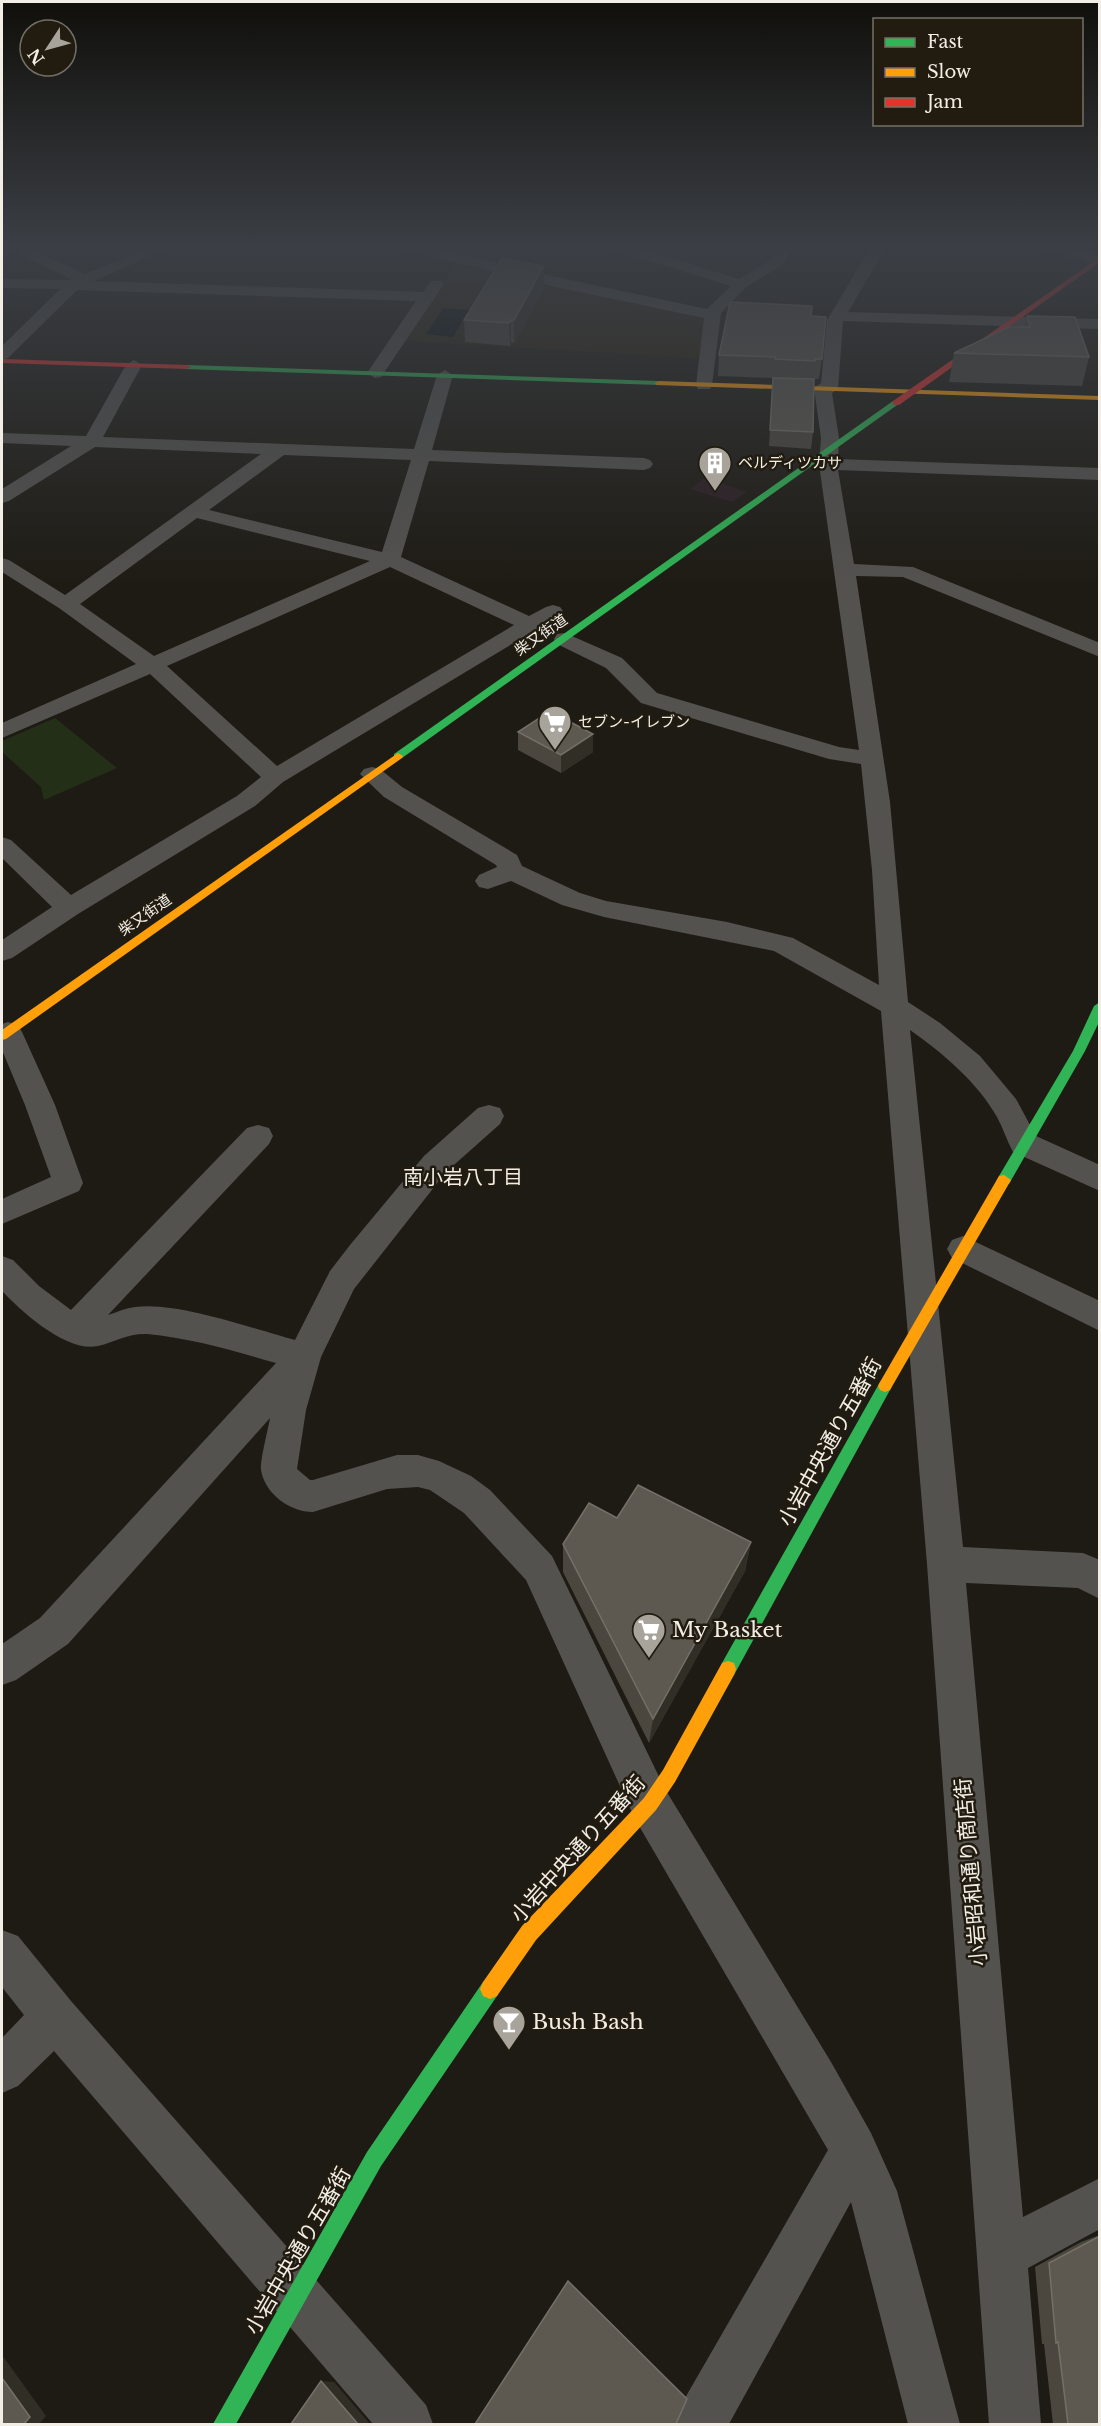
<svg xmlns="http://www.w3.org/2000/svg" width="1101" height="2426" font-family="'Libre Baskerville','Noto Sans JP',serif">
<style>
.commercial{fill:#2c1e24}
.built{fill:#2a2211}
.green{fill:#242f17}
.water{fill:#030c0f}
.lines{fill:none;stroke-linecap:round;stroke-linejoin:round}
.street{fill:#54524f;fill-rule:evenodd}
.fast{fill:#30b455;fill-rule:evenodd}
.slow{fill:#ff9f0a;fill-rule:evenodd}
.jam{fill:#e5322d;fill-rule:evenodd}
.wall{fill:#4b473f}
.shaded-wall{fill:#312e26}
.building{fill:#5d5951;stroke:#747068;stroke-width:1.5}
.labels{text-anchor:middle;stroke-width:5;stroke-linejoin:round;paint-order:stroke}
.far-poi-label{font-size:15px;fill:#f2eee6;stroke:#221c10;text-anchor:start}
.far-street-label{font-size:15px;fill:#f2eee6;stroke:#221c10}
.neighbourhood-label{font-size:20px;fill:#f2eee6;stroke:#221c10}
.near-street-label{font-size:21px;fill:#f2eee6;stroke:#221c10}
.near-poi-label{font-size:21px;fill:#f2eee6;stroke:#221c10;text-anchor:start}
</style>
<rect width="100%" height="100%" fill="#1e1b14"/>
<!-- commercial -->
<path class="commercial" d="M705,478L747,492L732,502L690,489Z"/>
<!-- built -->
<path class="built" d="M461,265L702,316L705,320L699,358L404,341L455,266Z"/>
<!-- green -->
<path class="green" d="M55,718L117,768L44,800L41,787L2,752V741Z"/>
<!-- water -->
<path class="water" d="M443,308L469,310L453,337L426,334Z"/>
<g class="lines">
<!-- street -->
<g class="street">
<path d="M6,247H26L85,274L150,247H171L94,281L423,292L431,281H441L444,284L381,377L375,378L367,373L416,301L77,290L8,358L2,360V346L60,289L2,288V279L72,280Z"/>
<path d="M404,247H431L556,277L707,309L731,286L614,250L612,247H636L739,279L772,259L779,247H794L782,265L746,287L721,313L712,385L710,389H698L696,385L704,318L556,287L406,250Z"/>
<path d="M871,247H886L848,312L1100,319V329L843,321L838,389L832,393L839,438L838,459L1100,468V480L838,470L854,564L913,567L1100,643V657L903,577L856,576L890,802L908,1002L940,1023L980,1056L1016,1099L1036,1136L1100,1165V1191L1013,1152C1007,1141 1003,1128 997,1117C978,1083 943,1053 910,1030L963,1547L1083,1553L1100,1560V1599L1078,1588L966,1583L1023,2217L1100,2178V2229L1028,2268L1041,2424H989L927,1564L881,1011L774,951L604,917L562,905L511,881L488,889L479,887L475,881L479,875L497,867L496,865L384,797L360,774L364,769L372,767L380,769L402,787L517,855L522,866L580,893L606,901L727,922L793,938L879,985L872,870L861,764L829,759L641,703L606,668L557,644L554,639L557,634L565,633L622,658L657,693L839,747L859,750L819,464L821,438L814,388L821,383L827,320Z"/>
<path d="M1043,247H1068L1100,256V264L1045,250Z"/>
<path d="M134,360L142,365L103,437L414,449L437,375L445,370L453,375L432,450L644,458L650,460L653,464L650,468L644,470L429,461L401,557L529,616L546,607L553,605L560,607L563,611L560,615L283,782L255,806L78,914L12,958L2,961V940L52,907L2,858V837L11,840L71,895L237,796L261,777L150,674L2,738V723L136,664L59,608L2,572V558L9,560L65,595L261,454L95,447L9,501L2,503V489L71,446L2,443V433L86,436L126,365ZM284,455L411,460L382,552L209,510ZM197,518L370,561L154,656L80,604ZM390,567L514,625L277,766L167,666Z"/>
<path d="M8,1022L18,1025L22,1032L55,1105L83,1183L79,1191L2,1224V1199L51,1177L25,1105L2,1050V1024Z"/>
<path d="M489,1105L500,1108L504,1116L500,1124L446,1172L354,1289L321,1357L306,1410L297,1469L310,1480H313L397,1455H418L439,1461L471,1476L490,1490L552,1556L665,1789L831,2062L871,2133L897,2191L960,2424H908L851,2202L729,2424H674L681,2405L828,2150L635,1819L526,1580L464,1513L430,1490L418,1487L387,1489L313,1512C290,1512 265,1494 261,1470C260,1460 268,1430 270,1418L68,1644L16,1680L2,1685V1644L40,1618L276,1363C234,1351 191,1338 147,1334C129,1333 115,1342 98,1346C67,1353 22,1312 2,1291V1256L13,1260L39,1286L71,1310L247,1128L258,1125L269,1128L273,1136L269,1144L108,1315C117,1312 126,1308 135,1307C176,1301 254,1329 295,1340L330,1271L350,1245L424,1156L478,1108Z"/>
<path d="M963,1236L1100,1301V1331L952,1258L947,1249L952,1240Z"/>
<path d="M2,1930L18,1936L71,2001L426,2405L433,2424H373L54,2051L18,2086L2,2093V2038L24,2015L2,1987Z"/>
</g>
<!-- fast -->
<g class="fast">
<path d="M187,365L659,381L663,383L659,385L184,369L183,367Z"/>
<path d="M893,401L900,403L402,758H394V754Z"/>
<path d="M1100,1002V1020L1085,1051L1009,1184H999L997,1180L999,1176L1073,1051L1094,1006Z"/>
<path d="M885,1380L890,1382L892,1386L890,1390L734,1675L728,1677L722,1675L720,1669L722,1663L880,1382Z"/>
<path d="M490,1979L497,1982L500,1989L497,1996L381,2166L236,2424H213L367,2152L483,1982Z"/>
</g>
<!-- slow -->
<g class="slow">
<path d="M659,381L1100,396V400L656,385L655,383Z"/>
<path d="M398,753L403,756L402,758L6,1039L2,1040V1030Z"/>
<path d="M1004,1175L1011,1180L890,1390L885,1392L880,1390L878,1386L880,1382L999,1176Z"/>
<path d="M728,1661L734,1663L736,1669L734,1675L675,1782L656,1810L536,1940L497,1996L490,1999L483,1996L480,1989L483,1982L522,1926L644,1798L663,1770L722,1663Z"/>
</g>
<!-- jam -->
<g class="jam">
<path d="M1100,257V262L899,405H893V401Z"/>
<path d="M2,359L187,365L191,367L187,369L2,363Z"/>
</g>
</g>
<!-- wall -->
<g class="wall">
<path d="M544,266V288L514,343L511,342L510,346L465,342L464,320Z"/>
<path d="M811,316L822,359L819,379H812L813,432L811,449L769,446L773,380V378L718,376L719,355Z"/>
<path d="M1027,316L1089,357L1082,386L949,382L954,353L1024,327Z"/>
<path d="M518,732L593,752L561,773L518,750Z"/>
<path d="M617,1518L751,1542L745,1571L649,1743L563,1572V1544Z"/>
<path d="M1100,2235V2424H1053L1044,2344H1042L1035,2267L1081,2242Z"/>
</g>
<!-- shaded-wall -->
<g class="shaded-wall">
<path d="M544,266V288L514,343V320Z"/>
<path d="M511,320V342L510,346L509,323Z"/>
<path d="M593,734V752L561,773V755Z"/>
<path d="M751,1542L745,1571L649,1743L653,1719Z"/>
<path d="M2,2355L46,2416L39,2424H24L2,2378Z"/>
<path d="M321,2381L334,2382L370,2424H358Z"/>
</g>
<!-- building -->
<g class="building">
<path d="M502,258L544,266L514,320H511L509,323L464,320Z"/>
<path d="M730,302L812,306L811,316L826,317L822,359H815V361L775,359V357L719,355Z"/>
<path d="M1027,316L1075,317L1089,357L954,353L1009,327H1030Z"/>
<path d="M773,378L814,379L813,432L770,430Z"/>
<path d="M550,711L593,734L561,755L518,732Z"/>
<path d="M638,1485L751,1542L653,1719L563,1544L589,1503L617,1518Z"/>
<path d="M1100,2236V2424H1068L1058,2342L1056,2343L1049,2263Z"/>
<path d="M568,2281L687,2399L676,2424H475Z"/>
<path d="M2,2378L30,2417L24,2424H2Z"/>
<path d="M321,2381L358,2424H291Z"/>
</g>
<!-- sky -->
<linearGradient id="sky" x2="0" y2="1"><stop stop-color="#100f0b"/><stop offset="0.42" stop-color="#3b3f45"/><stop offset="1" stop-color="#3b3f45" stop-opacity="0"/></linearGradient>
<rect width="1101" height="587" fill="url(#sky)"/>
<!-- icons -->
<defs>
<g id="building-pin" transform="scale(1.725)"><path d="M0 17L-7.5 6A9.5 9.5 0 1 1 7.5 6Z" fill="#a8a49c" stroke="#221c10"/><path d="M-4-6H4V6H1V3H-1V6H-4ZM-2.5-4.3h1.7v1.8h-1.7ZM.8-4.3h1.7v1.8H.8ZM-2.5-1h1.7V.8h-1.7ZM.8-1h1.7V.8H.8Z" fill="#fff"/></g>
<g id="supermarket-pin" transform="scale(1.725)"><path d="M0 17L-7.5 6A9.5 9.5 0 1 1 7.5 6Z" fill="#a8a49c" stroke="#221c10"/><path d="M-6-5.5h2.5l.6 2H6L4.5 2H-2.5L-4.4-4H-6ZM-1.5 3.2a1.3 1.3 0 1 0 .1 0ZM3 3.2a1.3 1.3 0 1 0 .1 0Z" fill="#fff"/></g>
<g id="bar-pin" transform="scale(1.725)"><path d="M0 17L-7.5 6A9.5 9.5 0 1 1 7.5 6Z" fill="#a8a49c" stroke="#221c10"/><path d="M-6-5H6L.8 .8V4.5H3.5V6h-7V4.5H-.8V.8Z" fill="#fff"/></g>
</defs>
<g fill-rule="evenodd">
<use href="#building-pin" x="715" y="463"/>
<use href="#supermarket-pin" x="555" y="722"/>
<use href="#supermarket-pin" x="649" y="1630"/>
<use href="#bar-pin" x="509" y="2022"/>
</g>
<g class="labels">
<!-- far-poi labels -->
<g class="far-poi-label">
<text x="738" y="468">ベルディツカサ</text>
<text x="578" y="727">セブン-イレブン</text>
</g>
<!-- far-street labels -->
<g class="far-street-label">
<text transform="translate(541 635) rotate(-35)" y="5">柴又街道</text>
<text transform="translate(145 915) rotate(-35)" y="5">柴又街道</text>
</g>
<!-- neighbourhood labels -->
<g class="neighbourhood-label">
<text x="463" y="1184">南小岩八丁目</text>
</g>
<!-- near-street labels -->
<g class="near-street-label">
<text transform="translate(830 1442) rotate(-61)" y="7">小岩中央通り五番街</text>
<text transform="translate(578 1849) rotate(-48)" y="7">小岩中央通り五番街</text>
<text transform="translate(971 1872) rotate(-95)" y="7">小岩昭和通り商店街</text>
<text transform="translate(298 2251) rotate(-60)" y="7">小岩中央通り五番街</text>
</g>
<!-- near-poi labels -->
<g class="near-poi-label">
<text x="672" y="1637">My Basket</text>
<text x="532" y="2029">Bush Bash</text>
</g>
</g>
<!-- border -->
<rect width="1101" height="2426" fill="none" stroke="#f2eee6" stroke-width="6"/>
<!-- legend -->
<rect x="873" y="18" width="210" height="108" fill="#221c10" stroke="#757066" stroke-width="1.5"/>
<rect x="885" y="38" width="30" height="9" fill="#30b455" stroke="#757066" stroke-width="1.5"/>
<text x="927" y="48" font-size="18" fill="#f2eee6">Fast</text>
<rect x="885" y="68" width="30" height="9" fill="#ff9f0a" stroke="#757066" stroke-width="1.5"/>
<text x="927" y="78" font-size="18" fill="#f2eee6">Slow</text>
<rect x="885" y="98" width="30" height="9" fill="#e5322d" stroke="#757066" stroke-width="1.5"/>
<text x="927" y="108" font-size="18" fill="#f2eee6">Jam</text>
<!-- north arrow -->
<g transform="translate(48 48) rotate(234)"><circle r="28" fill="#221c10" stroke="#757066" stroke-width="1.5"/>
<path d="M0-4.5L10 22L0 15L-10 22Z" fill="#a8a49c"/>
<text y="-9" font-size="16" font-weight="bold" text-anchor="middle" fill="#f2eee6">N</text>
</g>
</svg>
